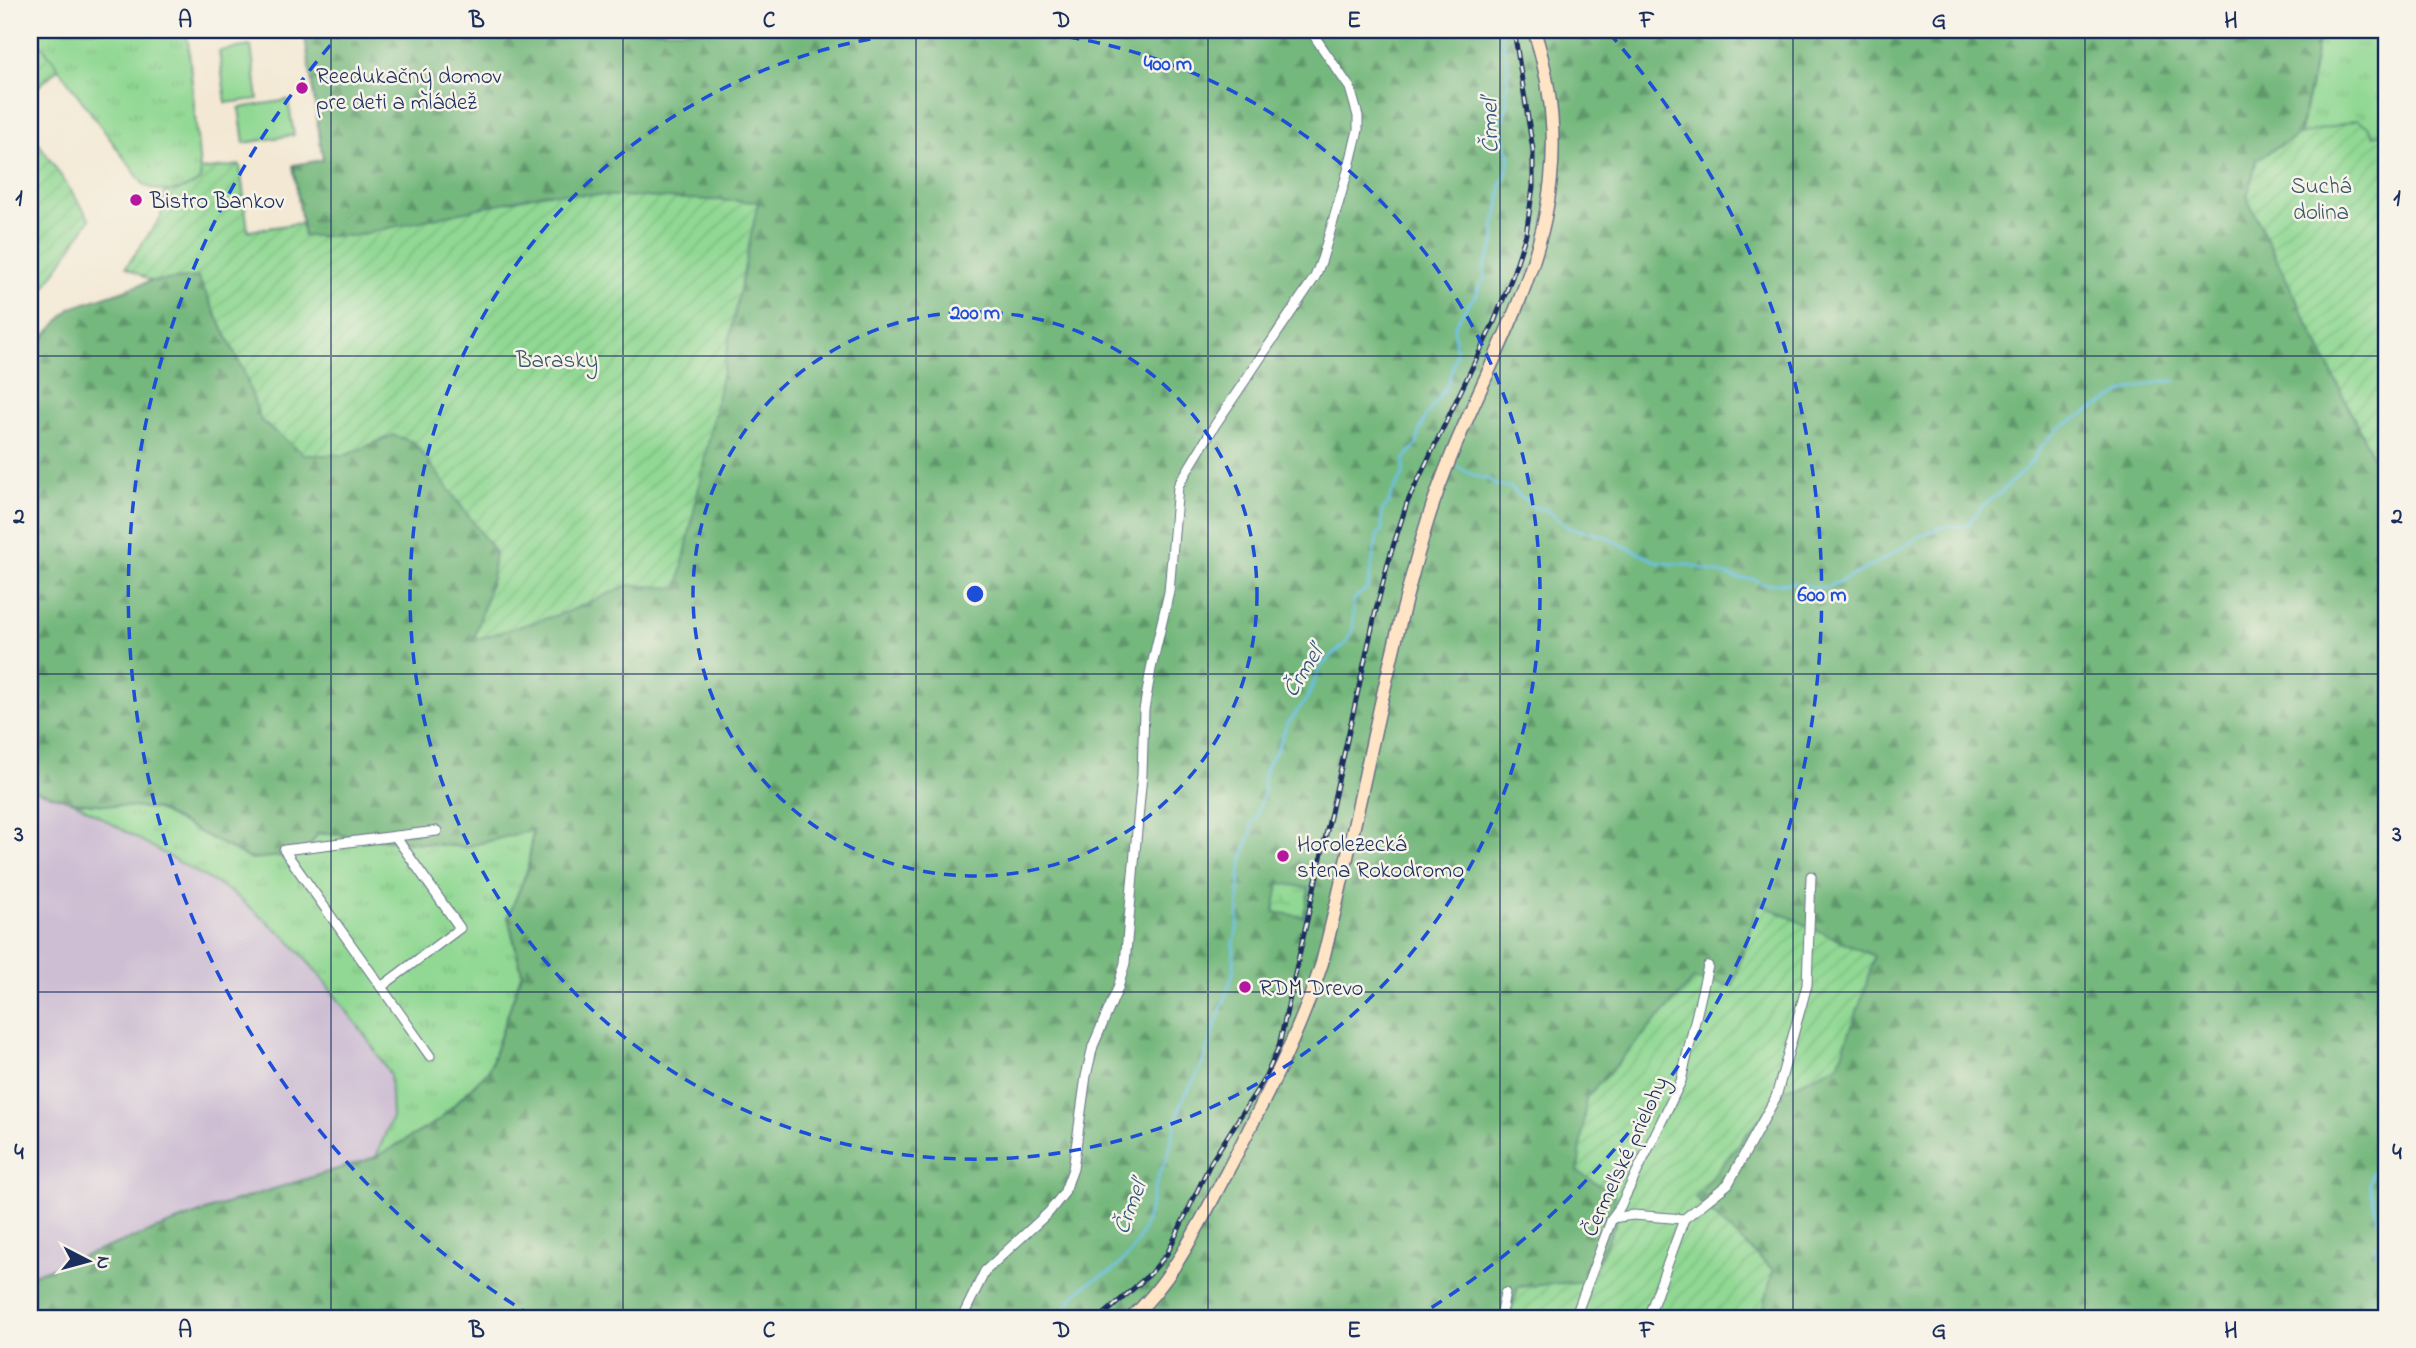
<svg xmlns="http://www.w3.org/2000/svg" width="2416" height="1348" font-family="'Indie Flower',sans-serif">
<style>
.industrial{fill:#cdbed3}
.grass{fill:url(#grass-tufts);stroke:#568478;stroke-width:2}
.forest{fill:url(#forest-firs);stroke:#48746e;stroke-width:2}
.wetland{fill:url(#wetland-marsh);stroke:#568478;stroke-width:2}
.garden{fill:url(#garden-furrows);stroke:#568478;stroke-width:2}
.pitch{fill:#90d893;stroke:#568478;stroke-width:2}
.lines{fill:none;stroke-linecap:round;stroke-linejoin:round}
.stream{stroke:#6bc2e8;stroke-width:2.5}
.minor-casing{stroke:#677087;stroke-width:11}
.secondary-casing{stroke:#677087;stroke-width:15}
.minor{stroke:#fff;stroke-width:9}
.secondary{stroke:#ffe4c6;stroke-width:12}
.rail-casing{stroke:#1b2f5e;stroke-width:5}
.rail{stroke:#f7f3e8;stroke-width:2.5;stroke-dasharray:8;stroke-linecap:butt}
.grid{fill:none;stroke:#1b2f5e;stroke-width:2;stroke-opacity:0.55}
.ring{fill:none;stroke:#1d4ed8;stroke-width:3.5;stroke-dasharray:12 9}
.poi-dot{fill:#b5179e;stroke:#f7f3e8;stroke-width:2.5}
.labels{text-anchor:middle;stroke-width:5;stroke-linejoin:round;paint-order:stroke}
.poi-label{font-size:23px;fill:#1b2f5e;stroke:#f7f3e8;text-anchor:start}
.park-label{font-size:23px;fill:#38596b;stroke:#f7f3e8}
.street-label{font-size:23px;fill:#1b2f5e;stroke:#f7f3e8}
.water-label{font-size:24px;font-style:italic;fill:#2f5480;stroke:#f7f3e8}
.centre{fill:#1d4ed8;stroke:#f7f3e8;stroke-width:3.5}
.ring-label{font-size:21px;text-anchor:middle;font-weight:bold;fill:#1d4ed8;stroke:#f7f3e8;stroke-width:5;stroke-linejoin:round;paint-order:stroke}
.neatline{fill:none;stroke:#1b2f5e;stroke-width:2.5}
.grid-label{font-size:23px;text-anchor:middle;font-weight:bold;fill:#1b2f5e}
</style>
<defs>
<pattern id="grass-tufts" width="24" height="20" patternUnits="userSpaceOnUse" patternTransform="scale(1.75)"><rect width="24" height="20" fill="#90d893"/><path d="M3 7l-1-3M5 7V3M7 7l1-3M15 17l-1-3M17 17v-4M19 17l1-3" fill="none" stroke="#7cba81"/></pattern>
<pattern id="forest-firs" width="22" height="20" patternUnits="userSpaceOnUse" patternTransform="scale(1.75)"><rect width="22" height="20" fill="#74b87d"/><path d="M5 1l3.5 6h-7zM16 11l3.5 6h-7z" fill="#5e966a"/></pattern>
<pattern id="wetland-marsh" width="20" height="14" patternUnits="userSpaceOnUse" patternTransform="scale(1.75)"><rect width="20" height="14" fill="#90d893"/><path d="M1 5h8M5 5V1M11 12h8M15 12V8" fill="none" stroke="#7cba81"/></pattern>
<pattern id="garden-furrows" width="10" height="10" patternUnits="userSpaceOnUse" patternTransform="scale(1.75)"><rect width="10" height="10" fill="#90d893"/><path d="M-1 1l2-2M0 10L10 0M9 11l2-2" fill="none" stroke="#7cba81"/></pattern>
</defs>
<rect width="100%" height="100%" fill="#f7f3e8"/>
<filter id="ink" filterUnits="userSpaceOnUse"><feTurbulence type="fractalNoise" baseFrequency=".0143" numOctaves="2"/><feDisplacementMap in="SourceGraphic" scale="14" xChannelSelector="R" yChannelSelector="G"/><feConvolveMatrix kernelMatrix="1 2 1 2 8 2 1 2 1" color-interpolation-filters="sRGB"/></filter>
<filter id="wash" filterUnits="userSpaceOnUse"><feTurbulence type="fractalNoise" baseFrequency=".00686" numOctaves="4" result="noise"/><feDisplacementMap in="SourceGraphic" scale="28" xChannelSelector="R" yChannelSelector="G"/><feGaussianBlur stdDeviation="1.57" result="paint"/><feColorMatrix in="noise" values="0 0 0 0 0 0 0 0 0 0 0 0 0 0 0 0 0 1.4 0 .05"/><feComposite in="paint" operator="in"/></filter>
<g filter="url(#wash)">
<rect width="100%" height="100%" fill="#f3e8d3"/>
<!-- industrial -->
<path class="industrial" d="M30,789L74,802L231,892L286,937L316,971L365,1035L390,1074L392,1117L376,1157L219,1206L30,1276Z"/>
<!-- grass -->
<g class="grass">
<path d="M30,30H187L201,180C182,192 165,195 144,185Z"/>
<path d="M2319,30H2386V131L2374,136L2299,135L2310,87Z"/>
<path d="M74,802L156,809L250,859L318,833L465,847L533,829L528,869L508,917L522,972L489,1070L438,1121L376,1157L392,1117L390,1074L365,1035L316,971L286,937L231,892Z"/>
</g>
<!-- forest -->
<path class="forest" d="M304,30H2319L2310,87L2299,135L2257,159L2247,198L2386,484V1318H1761L1773,1270L1695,1198L1781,1092L1758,903L1733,986L1614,1194L1615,1226L1589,1281L1518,1287L1509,1318H30V1276L219,1206L376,1157L438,1121L489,1070L522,972L508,917L528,869L533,830L465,847L318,833L305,854L250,859L156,809L74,802L30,789V369L40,341L71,308L151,281L198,277L244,372L261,421L346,455L393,435L415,442L495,552L492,579L474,639L567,612L628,585L353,236H304L293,165L323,160Z"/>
<!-- wetland -->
<path class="wetland" d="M1279,883L1309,888L1304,917L1274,912Z"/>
<!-- garden -->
<g class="garden">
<path d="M30,30L59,68L30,94Z"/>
<path d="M2357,120L2369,127L2374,136L2386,131V484L2247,198L2257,159L2299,135Z"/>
<path d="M30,130L90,219L45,287L30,276Z"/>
<path d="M240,165L248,231L301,223L304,236H353L547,193L758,202L678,588L628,585L567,612L474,640L492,578L495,552L414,442L393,435L346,455H305L261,421L244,372L198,277L151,281L126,267L161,217L164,192C179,191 189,188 201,180L200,170Z"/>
<path d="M1758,903L1874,956L1863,995L1838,1065L1781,1092L1695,1198L1773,1270L1761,1318H1509L1518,1287L1589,1281L1615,1225L1614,1194L1578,1172L1586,1098L1694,979L1733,986Z"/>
</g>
<!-- pitch -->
<g class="pitch">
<path d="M251,46L258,99L226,103L219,51Z"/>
<path d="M288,100L294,135L244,143L239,108Z"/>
</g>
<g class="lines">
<!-- stream -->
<g class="stream">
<path d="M1453,464L1474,476L1488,479L1496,485L1510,487L1533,507L1547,510L1569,528L1601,535L1660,563L1686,564L1741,579H1754L1763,584L1792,583L1813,587H1828L1874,565L1922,535L1945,526H1967L1983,505L1999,494L2028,466L2041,447L2058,429L2125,391L2163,381H2175"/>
<path d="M2377,1158L2386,1113"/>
<path d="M2374,1168C2364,1187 2375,1201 2378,1220"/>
<path d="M2374,1245L2386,1271"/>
<path d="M1063,1318C1065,1299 1085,1284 1102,1276C1105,1274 1109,1273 1112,1271C1118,1267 1126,1258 1131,1252C1144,1236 1150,1207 1155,1186L1158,1183V1176L1168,1155L1181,1103L1201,1068L1234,971V943L1238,925L1240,874L1244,853L1252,830L1251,825L1256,817L1264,791L1263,778L1267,765L1278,748L1286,726L1308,697L1320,667L1346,643L1353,629V602L1357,596L1367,589L1378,534L1382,530V511L1389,503L1392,493L1403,476L1404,460L1417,444L1419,432L1425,418L1448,384L1456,353L1454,327L1467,305L1477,295V290L1486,276L1483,269L1495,242L1494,227L1499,207L1502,181L1505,178L1510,158L1501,127L1507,105L1508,66L1500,30"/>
</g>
</g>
</g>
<g filter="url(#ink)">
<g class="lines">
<!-- minor casing -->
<g class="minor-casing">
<g id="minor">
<path d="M381,987L460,928L395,836"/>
<path d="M430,1056L284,850L437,831"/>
<path d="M1612,1218L1633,1215L1684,1219"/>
<path d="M962,1318L985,1271L1049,1212L1064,1193L1073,1169L1086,1076L1093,1046L1118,988L1125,963L1142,775L1144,710L1151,669L1169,592L1178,486L1215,425L1315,277L1322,259L1349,167L1358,130V116L1350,88L1310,30"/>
<path d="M1500,1318L1505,1293"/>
<path d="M1575,1318L1612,1218L1620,1207L1681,1081L1708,966"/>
<path d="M1648,1318L1684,1219L1728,1184L1776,1097L1807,985L1811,876"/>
</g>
</g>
<!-- secondary casing -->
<g class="secondary-casing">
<path id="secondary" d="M1131,1318C1174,1279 1200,1222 1227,1172C1263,1103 1298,1037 1322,963C1359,819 1383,672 1425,529C1479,349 1599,232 1534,30"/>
</g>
<!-- minor -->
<use href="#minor" class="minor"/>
<!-- secondary -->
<use href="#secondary" class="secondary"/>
<!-- rail casing -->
<g class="rail-casing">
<path id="rail" d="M1100,1318L1150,1274L1167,1254L1211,1162L1266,1076L1279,1046L1376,610L1389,559L1407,503L1494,322L1512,277L1526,234L1533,187V150L1514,30"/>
</g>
<!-- rail -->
<use href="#rail" class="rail"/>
</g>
</g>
<!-- grid -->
<path class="grid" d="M331,30V1318M623,30V1318M916,30V1318M1208,30V1318M1500,30V1318M1793,30V1318M2085,30V1318M30,356H2386M30,674H2386M30,992H2386"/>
<!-- distance rings -->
<g class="ring">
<circle cx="975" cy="594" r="282"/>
<path d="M1005 30A565 565 0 1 1 945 30"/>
<path d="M532 1316A847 847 0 0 1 341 33M1609 33A847 847 0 0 1 1418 1316"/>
</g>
<!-- markers -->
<g class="poi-dot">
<circle cx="302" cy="88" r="7"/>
<circle cx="136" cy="200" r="7"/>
<circle cx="1283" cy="856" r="7"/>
<circle cx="1245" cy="987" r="7"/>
</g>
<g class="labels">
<!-- poi labels -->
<g class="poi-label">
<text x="316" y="83">Reedukačný domov<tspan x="316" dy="26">pre deti a mládež</tspan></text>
<text x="150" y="208">Bistro Bankov</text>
<text x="1297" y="851">Horolezecká<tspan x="1297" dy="26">stena Rokodromo</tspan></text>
<text x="1259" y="995">RDM Drevo</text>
</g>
<!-- park labels -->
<g class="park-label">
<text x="2321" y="193">Suchá<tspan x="2321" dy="26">dolina</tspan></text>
<text x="557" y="367">Barasky</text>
</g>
<!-- street labels -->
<g class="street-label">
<text transform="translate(1624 1156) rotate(-65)" y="8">Čermeľské prielohy</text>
</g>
<!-- water labels -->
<g class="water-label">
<text transform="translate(1489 126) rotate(-91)" y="8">Črmeľ</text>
<text transform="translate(1302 671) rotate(-58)" y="8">Črmeľ</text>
<text transform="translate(1129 1207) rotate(-69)" y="8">Črmeľ</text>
</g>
</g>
<circle cx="975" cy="594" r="10" class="centre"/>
<g class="ring-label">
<text x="1168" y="70">400 m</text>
<text x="975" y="319">200 m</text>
<text x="1822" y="601">600 m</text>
</g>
<!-- margin -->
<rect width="2416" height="1348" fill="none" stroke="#f7f3e8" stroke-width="77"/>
<!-- north arrow -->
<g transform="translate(88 1261) rotate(96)" stroke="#f7f3e8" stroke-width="5" paint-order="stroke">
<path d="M0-5L12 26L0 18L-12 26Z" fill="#1b2f5e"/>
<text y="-10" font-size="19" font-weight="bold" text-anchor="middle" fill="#1b2f5e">N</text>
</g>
<rect x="38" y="38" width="2340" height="1272" class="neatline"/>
<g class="grid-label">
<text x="185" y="27">A</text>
<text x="477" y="27">B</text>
<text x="769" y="27">C</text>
<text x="1062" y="27">D</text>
<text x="1354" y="27">E</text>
<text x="1647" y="27">F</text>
<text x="1939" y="27">G</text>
<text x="2231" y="27">H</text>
<text x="19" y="205">1</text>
<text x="2397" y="205">1</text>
<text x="19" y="523">2</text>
<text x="2397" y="523">2</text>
<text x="19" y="841">3</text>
<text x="2397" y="841">3</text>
<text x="19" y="1159">4</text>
<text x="2397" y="1159">4</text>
<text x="185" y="1337">A</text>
<text x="477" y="1337">B</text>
<text x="769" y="1337">C</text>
<text x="1062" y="1337">D</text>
<text x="1354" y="1337">E</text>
<text x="1647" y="1337">F</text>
<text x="1939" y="1337">G</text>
<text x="2231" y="1337">H</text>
</g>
</svg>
